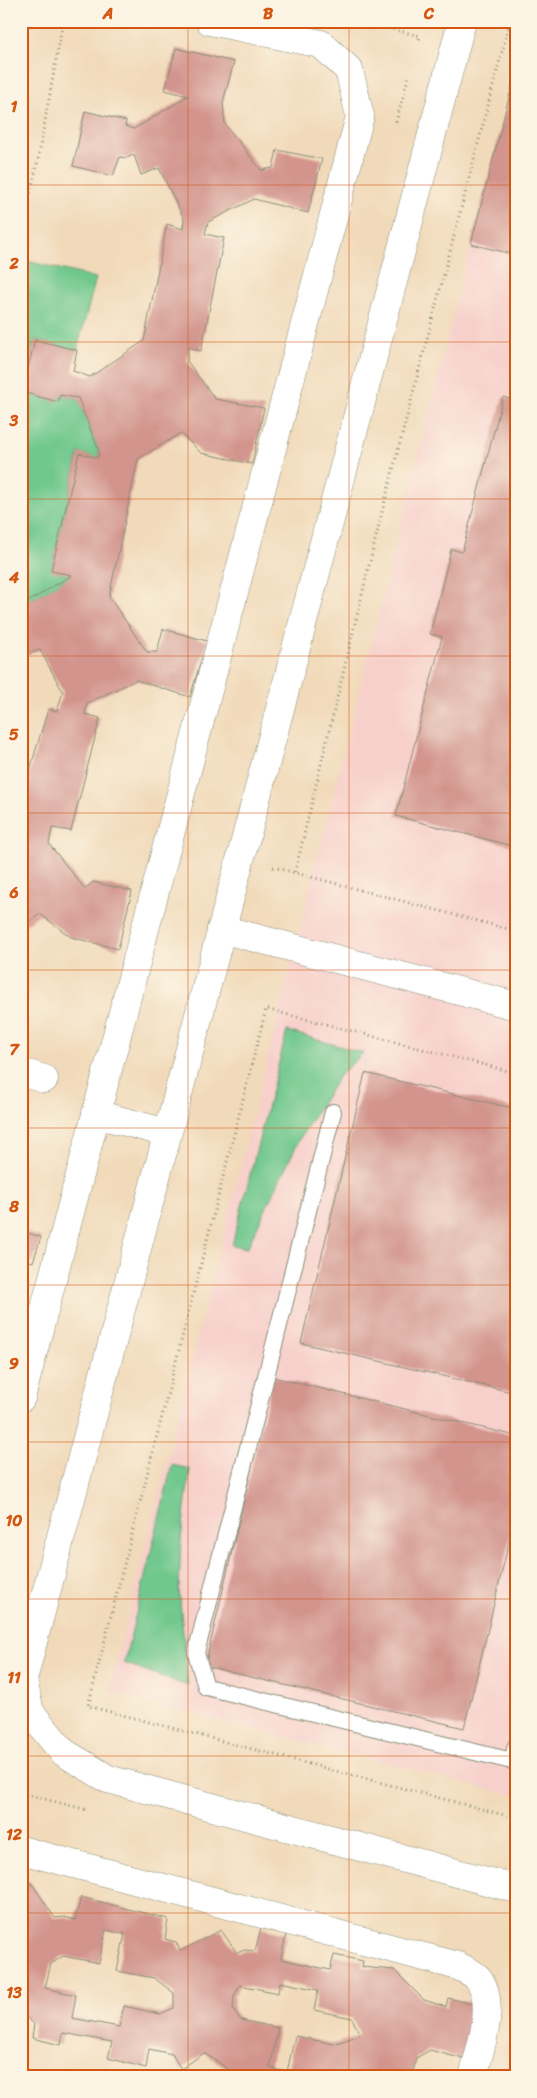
<svg xmlns="http://www.w3.org/2000/svg" width="537" height="2098" font-family="Sriracha,sans-serif">
<style>
.built{fill:#f7d0cb}
.grass{fill:#71c88e;stroke:#488261}
.building{fill:#d2948d;fill-rule:evenodd}
.lines{fill:none;stroke-linecap:round;stroke-linejoin:round}
.lane-casing{stroke:#888c77;stroke-width:18}
.street-casing{stroke:#888c77;stroke-width:29}
.path{stroke:#888c77;stroke-width:3;stroke-dasharray:1 4;stroke-linecap:butt}
.lane{stroke:#fff;stroke-width:16}
.street{stroke:#fff;stroke-width:28}
.grid{fill:none;stroke:#d45610;stroke-width:1;stroke-opacity:0.55}
.neatline{fill:none;stroke:#d45610;stroke-width:2}
.grid-label{font-size:16px;text-anchor:middle;font-weight:bold;fill:#d45610}
</style>
<rect width="100%" height="100%" fill="#fcf5e5"/>
<filter id="ink" filterUnits="userSpaceOnUse"><feTurbulence type="fractalNoise" baseFrequency=".02" numOctaves="2"/><feDisplacementMap in="SourceGraphic" scale="10" xChannelSelector="R" yChannelSelector="G"/><feConvolveMatrix kernelMatrix="1 2 1 2 8 2 1 2 1" color-interpolation-filters="sRGB"/></filter>
<filter id="wash" filterUnits="userSpaceOnUse"><feTurbulence type="fractalNoise" baseFrequency=".0096" numOctaves="4" result="noise"/><feDisplacementMap in="SourceGraphic" scale="20" xChannelSelector="R" yChannelSelector="G"/><feGaussianBlur stdDeviation="1.12" result="paint"/><feColorMatrix in="noise" values="0 0 0 0 0 0 0 0 0 0 0 0 0 0 0 0 0 1.4 0 .05"/><feComposite in="paint" operator="in"/></filter>
<g filter="url(#wash)">
<rect width="100%" height="100%" fill="#f1daba"/>
<!-- built -->
<path class="built" d="M516,72V1796L109,1692L471,244Z"/>
<!-- grass -->
<g class="grass">
<path d="M27,261L96,278L77,350L35,340L22,391L57,402L60,395L78,398L99,451L98,458L79,453L51,570L72,575L21,606V286Z"/>
<path d="M287,1031L363,1053L339,1076L300,1138L247,1248L232,1245Z"/>
<path d="M172,1465L190,1469L181,1540L179,1590L188,1686L124,1663Z"/>
</g>
<g id="blocks">
<!-- building -->
<g class="building">
<path d="M176,48L234,62L223,102L225,124L261,170L273,168L277,150L322,159L308,213L254,199L208,222L205,234L224,238L201,351L189,347L187,361L215,399L264,408L252,464L201,453L181,433L138,459L109,597L147,652H157L163,629L207,641L190,697L136,680L87,703L85,714L100,718L71,831L52,828L49,844L85,889L93,882L132,891L118,949L71,937L40,914L21,928V800L48,709L57,711L63,692L40,650L28,654L21,643V606L72,575L51,571L79,453L98,458L99,451L78,398L60,395L58,402L22,392L35,340L77,350L73,371L90,377L144,341L167,224L183,229L184,219L159,168L141,175L134,155L126,158L120,157L113,176L73,166L85,111L126,121L125,126L134,129L188,96L165,90Z"/>
<path d="M515,74L516,75V255L471,244Z"/>
<path d="M503,397L516,401V847L396,816L442,637L430,634L451,549L462,552Z"/>
<path d="M365,1073L516,1109V1393L301,1343Z"/>
<path d="M21,1231L41,1237L33,1262L21,1259Z"/>
<path d="M273,1377L516,1436V1513L464,1728L205,1666Z"/>
<path d="M30,1881L55,1918L64,1917L75,1920L81,1897L168,1919L165,1939L176,1942L180,1951L221,1930L237,1953L245,1950L255,1951L261,1928L286,1934L281,1959L330,1970L334,1955L363,1961L362,1967L394,1970L424,2000L446,2007L448,1998L478,2005L467,2060L430,2050L416,2058L412,2077H226L228,2069L204,2053L181,2069L172,2054L149,2049L146,2068L108,2058L112,2042L63,2033L61,2045L32,2038L34,2024L21,2013V1884ZM106,1930L125,1934L117,1971L154,1978L174,1993V2008L160,2014L124,2006L119,2027L72,2018L76,1995L45,1988L51,1964L63,1956L99,1963ZM280,1982L318,1990L314,2010L352,2018L360,2035L334,2044L295,2036L287,2072L270,2068L278,2028L241,2020L233,2010L234,1996L240,1985L278,1993Z"/>
</g>
</g>
</g>
<g filter="url(#ink)">
<use href="#blocks" fill-opacity="0" stroke="#888c77" stroke-width="1"/>
<g class="lines">
<!-- lane casing -->
<g class="lane-casing">
<path id="lane" d="M333,1112L196,1653L206,1687L512,1761L516,1746"/>
</g>
<!-- street casing -->
<g class="street-casing">
<g id="street">
<path d="M462,21L23,1680L30,1712L63,1752L108,1779L516,1889"/>
<path d="M221,929L516,1006"/>
<path d="M21,1072L44,1079"/>
<path d="M96,1114L167,1133"/>
<path d="M21,1398L360,116L349,70L321,44L210,21"/>
<path d="M21,1850L458,1966C464,1969 474,1973 478,1978C497,2003 480,2049 473,2077"/>
</g>
</g>
<!-- path -->
<g class="path">
<path d="M359,21L420,36L419,40"/>
<path d="M396,122L409,75"/>
<path d="M21,232L37,165L63,21"/>
<path d="M273,867L516,931"/>
<path d="M295,872L382,512L510,21"/>
<path d="M516,1073L266,1009L88,1706L516,1818"/>
<path d="M21,1793L88,1810"/>
<path d="M515,2077L516,2074"/>
</g>
<!-- lane -->
<use href="#lane" class="lane"/>
<!-- street -->
<use href="#street" class="street"/>
</g>
</g>
<!-- grid -->
<path class="grid" d="M188,21V2077M349,21V2077M21,185H516M21,342H516M21,499H516M21,656H516M21,813H516M21,970H516M21,1128H516M21,1285H516M21,1442H516M21,1599H516M21,1756H516M21,1913H516"/>
<!-- margin -->
<rect width="537" height="2098" fill="none" stroke="#fcf5e5" stroke-width="55"/>
<rect x="28" y="28" width="482" height="2042" class="neatline"/>
<g class="grid-label">
<text x="108" y="19">A</text>
<text x="268" y="19">B</text>
<text x="429" y="19">C</text>
<text x="14" y="112">1</text>
<text x="14" y="269">2</text>
<text x="14" y="426">3</text>
<text x="14" y="583">4</text>
<text x="14" y="740">5</text>
<text x="14" y="898">6</text>
<text x="14" y="1055">7</text>
<text x="14" y="1212">8</text>
<text x="14" y="1369">9</text>
<text x="14" y="1526">10</text>
<text x="14" y="1683">11</text>
<text x="14" y="1840">12</text>
<text x="14" y="1998">13</text>
</g>
</svg>
